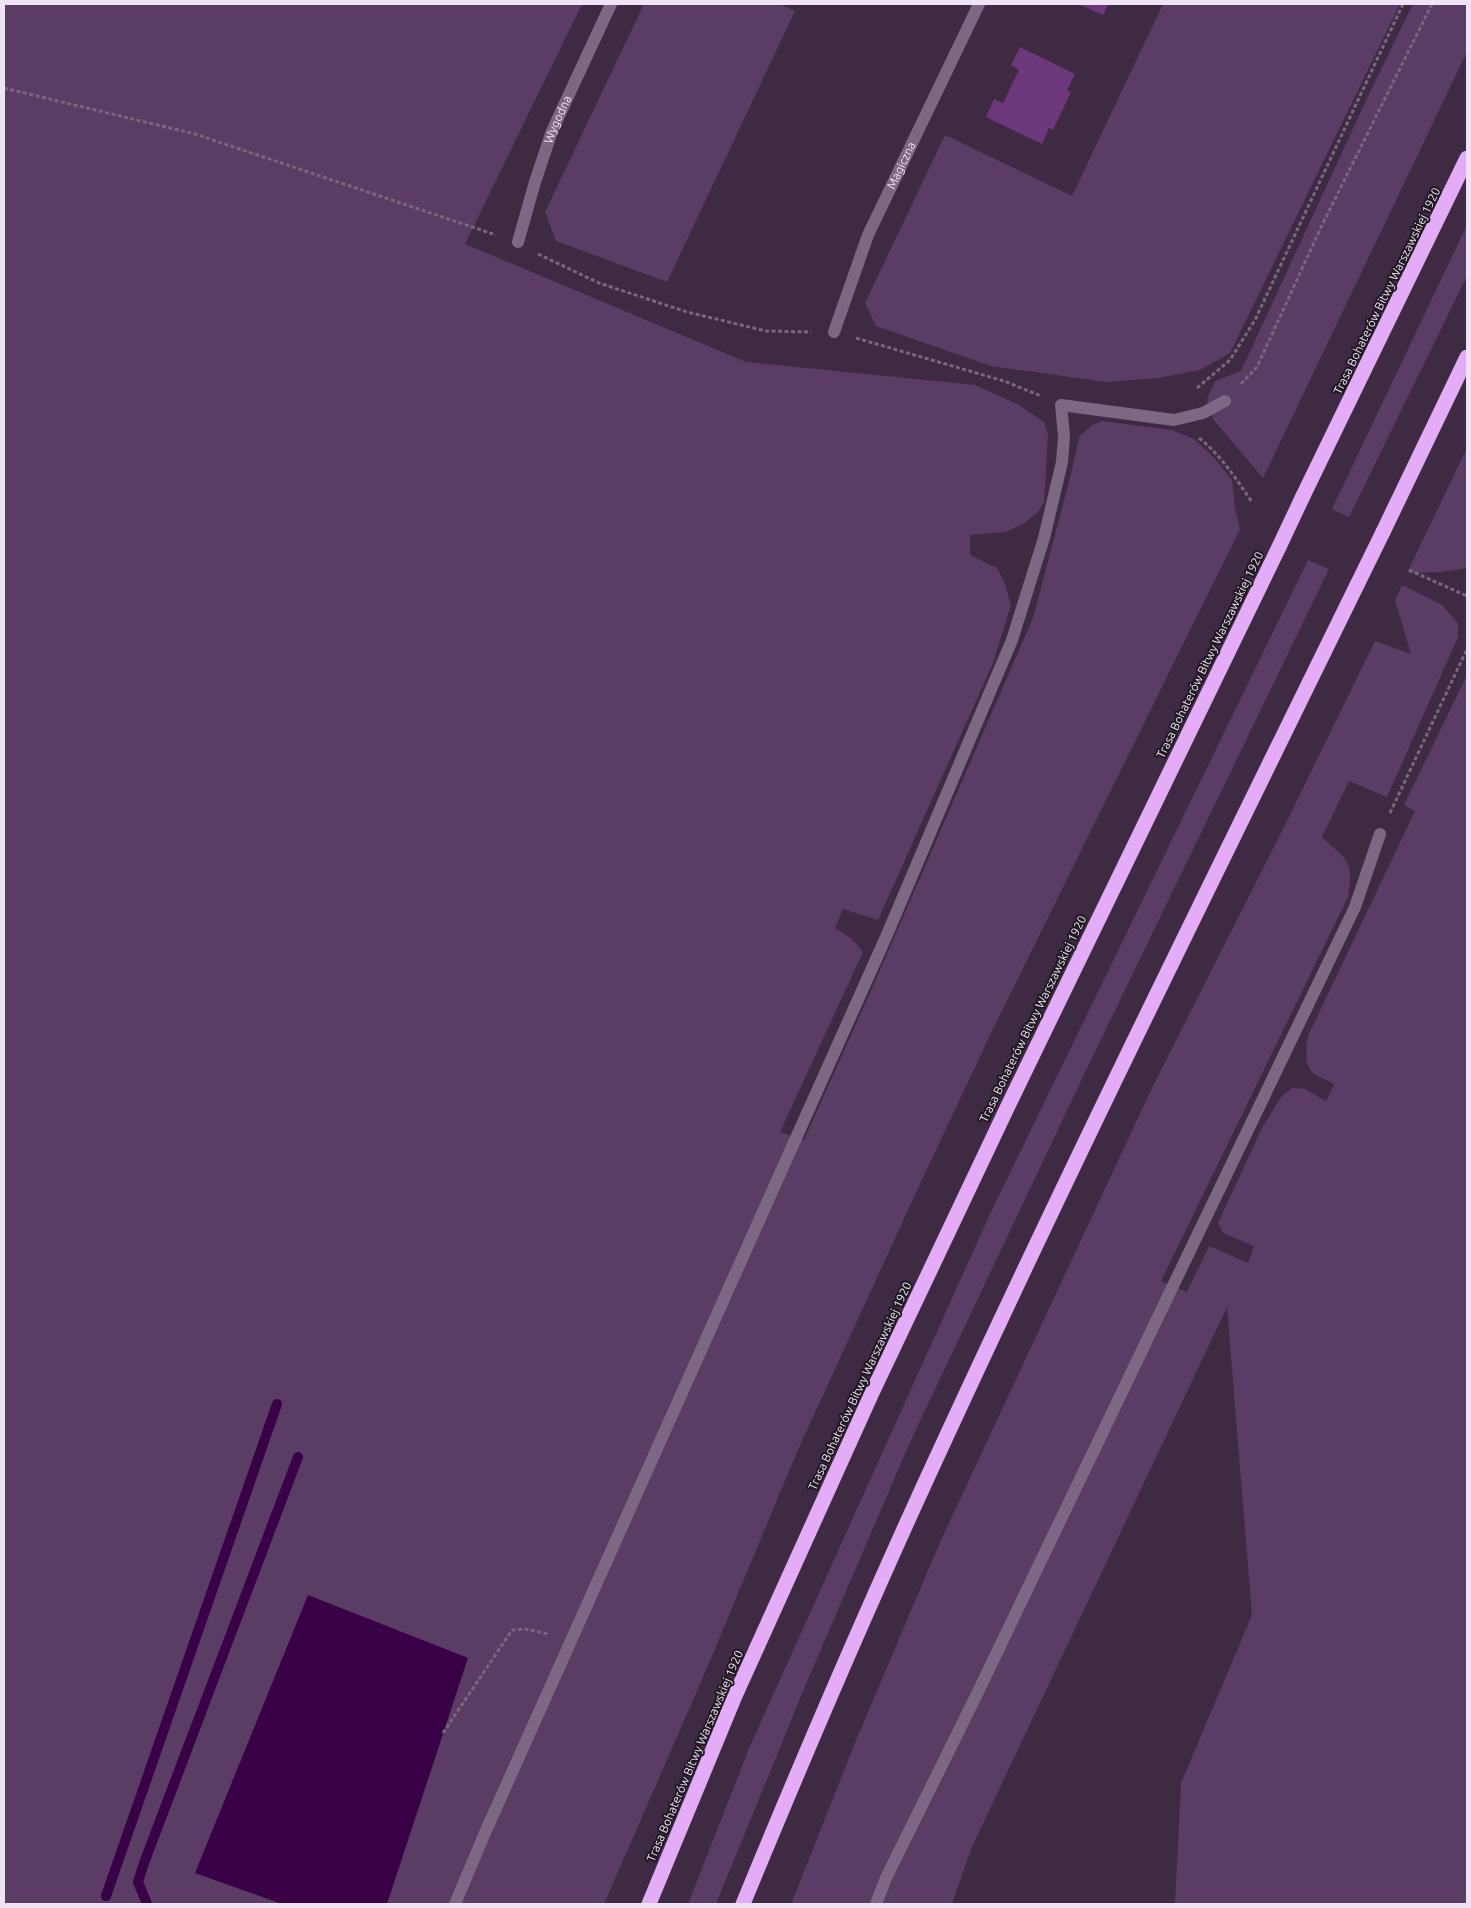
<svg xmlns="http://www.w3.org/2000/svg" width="1471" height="1908" font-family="Ubuntu,sans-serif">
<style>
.green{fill:#5b3c64}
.water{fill:#390247}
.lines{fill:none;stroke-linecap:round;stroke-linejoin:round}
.stream{stroke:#390247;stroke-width:10}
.building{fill:#6c387b}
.path{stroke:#79687d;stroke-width:3;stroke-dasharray:4 2.5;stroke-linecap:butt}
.minor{stroke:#7e6785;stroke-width:12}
.highway{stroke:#e4abf7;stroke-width:15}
.highway-bridge{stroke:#e4abf7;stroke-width:15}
.labels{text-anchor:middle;stroke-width:4;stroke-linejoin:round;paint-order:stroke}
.street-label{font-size:12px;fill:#efe4f3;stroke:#201822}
</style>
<rect width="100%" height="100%" fill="#3e2b43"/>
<!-- green -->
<g class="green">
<path d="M4,4H582L465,244L746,362L975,385L1019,405L1044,422L1048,434L1044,503L1037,513L1023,524L1006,532L970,535V555L997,568L1004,581L1011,605L993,663L878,920L843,909L835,928L852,939L863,952L780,1132L804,1140L874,984L1033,618L1071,474L1079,437L1092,425L1102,421L1171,430L1194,439L1215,459L1232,480L1235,508L1240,529L993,1029L919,1186L797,1452L707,1668L604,1904H4Z"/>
<path d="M644,4H779L795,11L667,282L556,241L545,212Z"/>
<path d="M1163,4H1400L1230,353L1200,370L1158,378L1106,382L991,366L876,326L865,303L945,135L1072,196Z"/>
<path d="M1413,4H1467V52L1263,478L1213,419L1207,399L1215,381L1241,371L1369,94Z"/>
<path d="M1467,225V276L1349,517L1332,509Z"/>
<path d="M1467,448V568L1442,572L1407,573Z"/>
<path d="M1308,560L1329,569L1089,1064L911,1440L806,1684L716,1904H688L750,1746L990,1214Z"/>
<path d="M1402,585L1442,605L1458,623V637L1387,797L1349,781L1322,837C1348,862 1354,859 1348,897L1161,1281L1187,1292L1209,1246L1248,1263L1254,1246L1223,1233L1218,1223L1262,1128L1281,1097L1292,1088L1305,1089L1326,1101L1334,1084C1328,1081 1321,1078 1316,1075C1303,1067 1306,1048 1308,1036L1415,811L1404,805L1467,675V1904H1175L1181,1783L1252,1615L1227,1307L971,1849L952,1904H791L857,1738L941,1540L1152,1088L1285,825L1375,641L1411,654L1395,600Z"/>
</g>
<!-- water -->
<path class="water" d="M308,1595L468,1658L387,1904H282L195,1873Z"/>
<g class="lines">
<!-- stream -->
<g class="stream">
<path d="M106,1896L277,1404"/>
<path d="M147,1904L138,1882L144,1863L298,1457"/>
</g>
</g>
<!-- building -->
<g class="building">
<path d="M1079,4H1108L1103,15Z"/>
<path d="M1020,47L1075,74L1067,90L1071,92L1053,130L1049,128L1042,144L986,117L994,99L1003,103L1019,70L1011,65Z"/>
</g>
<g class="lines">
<!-- path -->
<g class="path">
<path d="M4,88L195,134L496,235"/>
<path d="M538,254L599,283L687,312L766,331L811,332"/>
<path d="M856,338L1004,381L1041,396"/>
<path d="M1241,384L1257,367L1323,223L1432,4"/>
<path d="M1197,388L1230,360L1255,320L1403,4"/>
<path d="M1199,438C1221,455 1236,479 1252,502"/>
<path d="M1409,570L1467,596"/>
<path d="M1390,813L1467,649"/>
<path d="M443,1733L512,1630L525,1629L548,1634"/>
</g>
<!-- minor -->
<g class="minor">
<path id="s1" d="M518,242L535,182L552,131L611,4"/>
<path id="s2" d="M834,332L868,235L979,4"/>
<path d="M455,1904L484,1835L886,937L1012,640L1044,538L1062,462L1064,436L1061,405L1174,420L1203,413L1225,401"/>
<path d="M876,1904L886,1878L976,1696L1355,907L1380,834"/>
</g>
<!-- highway -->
<g class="highway">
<path d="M1303,496L1467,158"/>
<path d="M1383,532L1467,357"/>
<path d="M649,1904L735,1696L871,1395L1008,1106L1279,547"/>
<path d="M743,1904C808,1746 875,1590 947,1435C1079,1149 1219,867 1357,585"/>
</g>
<!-- highway-bridge -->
<g class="highway-bridge">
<path d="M1279,547L1303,496"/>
<path d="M1357,585L1383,532"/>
</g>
</g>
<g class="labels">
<!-- street labels -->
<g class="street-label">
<text dy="4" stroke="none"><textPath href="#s1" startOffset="129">Wygodna</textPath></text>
<text dy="4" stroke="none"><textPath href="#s2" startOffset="180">Magiczna</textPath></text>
<text transform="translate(1387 291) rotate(-64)" y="4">Trasa Bohaterów Bitwy Warszawskiej 1920</text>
<text transform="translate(1210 655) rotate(-64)" y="4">Trasa Bohaterów Bitwy Warszawskiej 1920</text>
<text transform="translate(1033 1019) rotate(-64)" y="4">Trasa Bohaterów Bitwy Warszawskiej 1920</text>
<text transform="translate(860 1386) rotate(-65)" y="4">Trasa Bohaterów Bitwy Warszawskiej 1920</text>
<text transform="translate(695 1756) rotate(-67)" y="4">Trasa Bohaterów Bitwy Warszawskiej 1920</text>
</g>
</g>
<!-- border -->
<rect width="1471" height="1908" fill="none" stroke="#efe4f3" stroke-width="10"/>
</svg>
